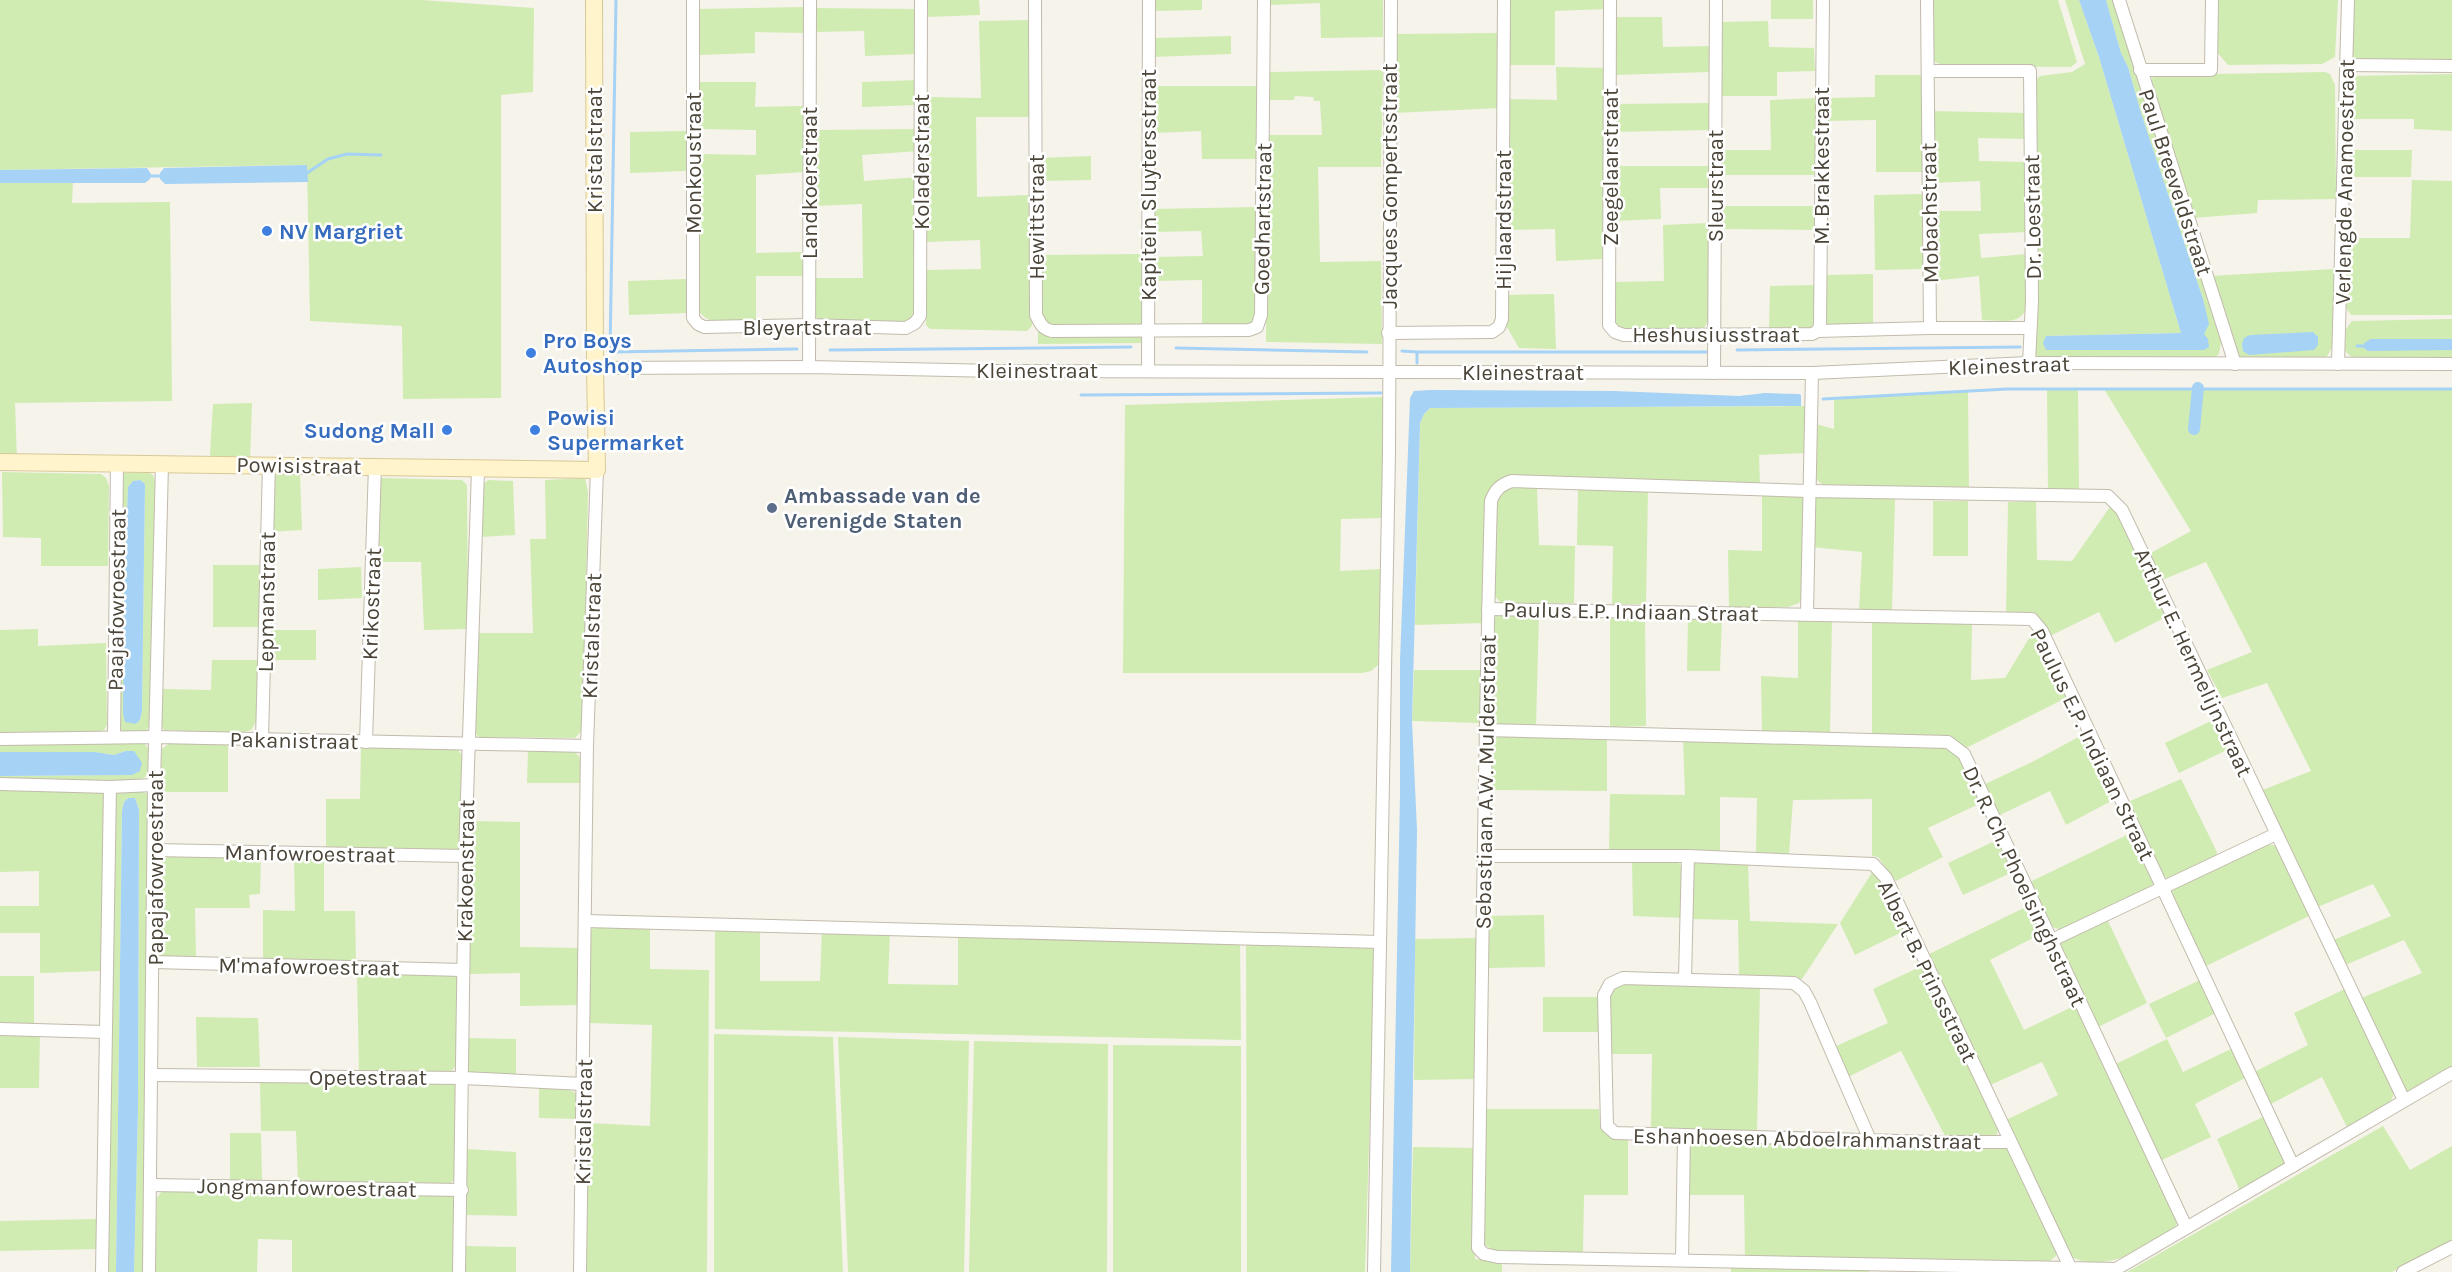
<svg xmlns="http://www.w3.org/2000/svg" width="2452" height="1272" font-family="Karla,sans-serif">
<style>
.green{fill:#d0ecb2;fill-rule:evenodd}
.water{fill:#a5d2f5}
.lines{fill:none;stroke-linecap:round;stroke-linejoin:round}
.stream{stroke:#a5d2f5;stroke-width:3}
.canal{stroke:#a5d2f5;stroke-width:12}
.street-casing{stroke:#c2bbac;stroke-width:14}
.secondary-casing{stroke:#d8c898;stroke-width:18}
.street{stroke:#fff;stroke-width:12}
.secondary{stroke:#fff4cb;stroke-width:16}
.shop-dot{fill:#3f7fe0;stroke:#fff;stroke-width:2}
.service-dot{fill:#5c6f8a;stroke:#fff;stroke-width:2}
.labels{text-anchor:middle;stroke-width:5;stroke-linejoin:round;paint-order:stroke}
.street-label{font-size:22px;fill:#4b4438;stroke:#fff}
.shop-label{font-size:22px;font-weight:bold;fill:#366cbe;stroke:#fff;text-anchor:start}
.service-label{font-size:22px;font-weight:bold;fill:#4e5e75;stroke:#fff;text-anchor:start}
</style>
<rect width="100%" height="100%" fill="#f6f3eb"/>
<!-- green -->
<g class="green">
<path d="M0,0H421L534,8L533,92L501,95V398L403,399L402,326L310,321L307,165L0,170Z"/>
<path d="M928,0H979L980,15L928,17Z"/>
<path d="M1153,0H1202V10L1153,11Z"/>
<path d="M1268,0H1383V37L1321,38L1320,3L1268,5Z"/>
<path d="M1508,0H1606V9L1555,11V65H1507Z"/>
<rect x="1771" y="0" width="42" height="19"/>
<path d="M1931,0H2058L2077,62L2071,67L1944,66L1931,60Z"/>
<path d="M2065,0H2079L2099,57L2181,333L2046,336V350H2204L2203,299L2141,113L2128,67L2121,53L2106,0H2114L2221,342L2219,354L2215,358H2039L2035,354L2034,82L2040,76L2072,72L2085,64Z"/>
<path d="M2216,0H2338L2335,57L2322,64L2228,65L2216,51Z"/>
<path d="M2347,0H2452V63H2351Z"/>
<path d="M805,7V33L755,32V53L700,55L699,9Z"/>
<path d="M813,8L917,9L918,54L865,56L864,31L814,32Z"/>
<path d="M1614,17H1662L1663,47L1711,46L1710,72L1614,75Z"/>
<path d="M1035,20L1032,117H976L977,197L1032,195V326L1027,331L930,329L926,325L927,270L981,269L980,240L927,242V97L981,98L979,21Z"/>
<path d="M1768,21L1769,47L1814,48L1815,71L1777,72V96H1721V22Z"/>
<path d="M1500,33L1499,108L1394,113V34Z"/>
<path d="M1231,36V54L1153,57V38Z"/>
<path d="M1556,67L1606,68L1605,259L1556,261L1555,229L1507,230L1506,99L1557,100Z"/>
<path d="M1383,70L1381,167H1318L1320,262L1381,261L1382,344L1266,342L1267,135H1322L1320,101H1314L1313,97L1295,96L1294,100H1268V72Z"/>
<path d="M2325,72L2330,74L2335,85L2336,199L2258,200L2257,213L2193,218L2150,83L2154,75Z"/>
<path d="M2452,74V131L2414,129V119H2346L2352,76Z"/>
<path d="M1875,75H1924L1923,172H1876V120L1826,121V98L1875,97Z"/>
<path d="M918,80V105L862,107V82Z"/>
<path d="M699,82H756L755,107L804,106L805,172L756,175V253L802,252L803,276H756V322C736,322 704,329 697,306L699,154L756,155V130L700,129Z"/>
<path d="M1153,86H1258V159H1202L1201,131L1154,133Z"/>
<path d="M1816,98L1818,175H1720L1719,150H1771L1770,100Z"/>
<path d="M1710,103V130L1613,132V104Z"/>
<path d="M1931,111L2028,113V139L1978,138L1979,161L2028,162L2027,232L1979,234L1981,258L2027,254L2026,308C2021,326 1999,320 1982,320L1979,276L1933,281L1932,211H1981L1980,181L1931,183Z"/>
<path d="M919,129V151L862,155L864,181L918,177L915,318L905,322L822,321L816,317L813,310V278H863L862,204L814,206L813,130Z"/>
<path d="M686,131V171L630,173V132Z"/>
<path d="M2348,150H2412L2411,177H2347Z"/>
<path d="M1091,156V180L1039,181L1038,158Z"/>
<path d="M1613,166H1708V188H1660L1661,219L1614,221Z"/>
<path d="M2412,180L2452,181V315H2351L2346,308V238H2410Z"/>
<path d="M73,182L72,203L170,202L172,401L15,403L17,459H0V183Z"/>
<path d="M1924,194L1925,269L1875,270L1874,195Z"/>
<path d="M1721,206H1817V230L1721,229Z"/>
<path d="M1258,207L1259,315L1250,325L1202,326V280L1153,281V257L1203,256L1201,231L1152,232L1153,209Z"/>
<path d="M1708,223L1709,319L1704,328L1623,330L1615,324L1612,282L1664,281L1663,225Z"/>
<path d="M1143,254L1144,343L1038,344L1037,255Z"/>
<path d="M2334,269L2333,346L2326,358L2242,359L2237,356L2210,276Z"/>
<path d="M1873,274V332L1826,331L1825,275Z"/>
<path d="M686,279L688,313L629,315L628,281Z"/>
<path d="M1818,285L1816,323L1812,328L1769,329L1770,286Z"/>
<path d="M1554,294L1556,349L1519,348L1504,322L1505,295Z"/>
<path d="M2452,319V362L2355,360L2345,351L2346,329L2352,321Z"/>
<path d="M2047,389H2078L2079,491H2048Z"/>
<path d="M2104,389H2452V1068L2408,1092L2403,1091L2359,999L2422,973L2404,940L2343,966L2331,941L2391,916L2373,884L2315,908L2260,791L2311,771L2267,683L2222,698L2207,670L2252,652L2206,562L2162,580L2149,554L2191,531Z"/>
<path d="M1968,391L1969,490L1825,487L1814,477L1816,424L1834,429V398Z"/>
<path d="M1383,397L1382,518L1341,519L1340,571L1381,569L1378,665L1371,671L1362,673H1123L1125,405Z"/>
<path d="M252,403L250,462L212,459L210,454L213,404Z"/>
<path d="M1805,406V453L1759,455L1760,484L1510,477C1497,480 1492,485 1486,496L1484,623L1415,625L1420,423L1424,414L1430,408Z"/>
<path d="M2,472L101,474L106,478L109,486L108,566H41V538L3,537Z"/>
<path d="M148,472L153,475L155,481L152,721L145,733L124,732L118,726L120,476L123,473ZM140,480L145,484L142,711L140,720L136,724L124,596L128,487L133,481Z"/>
<path d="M279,474H300L302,530L269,532L273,477Z"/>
<path d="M382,478L462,480L467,485L468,629L424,630L421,562H373L377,480Z"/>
<path d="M585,478L588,492L583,729L575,738L479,737L474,732L477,633H533L530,539H546L545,480Z"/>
<path d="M488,480L513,481L515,535L480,537L483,485Z"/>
<path d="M1515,488H1537L1539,545L1575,546L1574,603H1501L1492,593L1494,505C1499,493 1504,490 1515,488Z"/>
<path d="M1578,489L1648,491L1646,604H1612L1613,546L1577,545Z"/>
<path d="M1762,494L1800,495L1804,497L1802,597L1799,603L1788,607H1729L1728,550L1762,551Z"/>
<path d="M1816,496L1895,499L1892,612L1859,611L1862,552L1812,547L1813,501Z"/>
<rect x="1933" y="501" width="35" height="55"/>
<path d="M2036,501L2037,560L2072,561L2112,504L2119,513L2168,616L2115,643L2099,612L2050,636C2038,612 2031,615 2006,614L2008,502Z"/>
<rect x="213" y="565" width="46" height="62"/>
<path d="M361,567L362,598L318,600V569Z"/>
<path d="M1503,613L1539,614L1536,726H1500L1491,718L1492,624L1495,617Z"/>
<path d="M1610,613H1645L1646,726L1610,727Z"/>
<path d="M1688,615L1722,616L1720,671H1687Z"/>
<path d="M1798,619H1832L1830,734L1762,733L1761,676L1798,678Z"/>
<path d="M1872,622L1972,623L1971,680L2005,678L2034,630L2040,635L2066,698L1966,748L1953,738L1872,736Z"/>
<path d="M38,629V646L106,643L107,725L104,730L98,732L0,734V630Z"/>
<rect x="268" y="630" width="48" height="30"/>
<path d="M212,660H258L257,720L251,730L241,733L164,730L161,725V689L211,690Z"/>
<path d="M1414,670H1480V723L1412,721Z"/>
<path d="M2215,719L2229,749L2179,773L2165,743Z"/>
<path d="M2084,734L2115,799L2066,825L2050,791L1998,816L1983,785L2034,761Z"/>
<path d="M1494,735L1607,737V791L1490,790V737Z"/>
<path d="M1683,739L1950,747L1957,753L1981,803L1928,828L1943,857L1896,881L1878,857L1872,856V799L1793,800L1789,854L1756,853L1757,798L1720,797V853L1609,851L1610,794L1685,795Z"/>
<path d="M172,741L228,743V792H160L162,749Z"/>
<path d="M0,742L144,743L151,752L149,775L137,781H0V776L132,775L126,751L114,755L95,752H0Z"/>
<path d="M361,746L456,748L463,756L461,846L458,851L326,850V799H360Z"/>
<path d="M528,749L572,750C585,758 582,769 582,783H527Z"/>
<path d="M2181,779L2217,852L2216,858L2168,879L2163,875L2128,802Z"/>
<path d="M0,789H98L105,794L102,971L40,973V933H0V906H39V871L0,872Z"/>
<path d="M121,790H140L149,795L143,1272H134L138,1109L139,810L135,798H128L124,802L122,811L116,1272H105L115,795Z"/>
<path d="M471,821L520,822V947L581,948V1005L520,1006V973L468,974Z"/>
<path d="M2131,833L2154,881L2152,887L2064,930C2041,929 2036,901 2028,883Z"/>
<path d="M1999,839L2015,871L1963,895L1948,863Z"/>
<path d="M2265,845H2273L2278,848L2309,916L2204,967L2172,896V890L2176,886Z"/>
<path d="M173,855L261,856L260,894L249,895L250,908H195L196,958L162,956L158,952V865L167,857Z"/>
<path d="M294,859L324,860V911H355L356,962L263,961V910L295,911Z"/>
<path d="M1632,860L1678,862L1682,867L1684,918L1633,916Z"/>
<path d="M1696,862H1748L1750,921L1838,924L1802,979L1739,977L1738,920L1692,919L1693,867Z"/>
<path d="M1873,871L1879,875L1906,930L1855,955L1840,923Z"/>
<path d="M2030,905L2043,933L1990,960L2024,1030L2076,1005L2178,1219C2176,1232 2162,1237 2152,1243C2129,1257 2094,1272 2069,1255L2004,1121L2058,1095L2042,1062L1988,1086L1927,955Z"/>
<path d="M1544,915L1545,967L1486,968L1487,916Z"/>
<path d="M2106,917L2147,1003L2096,1028L2059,946L2061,941Z"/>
<path d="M601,926L650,928V969L709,970L707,1272H585L588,1123L650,1126L652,1025L589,1023V933L593,928Z"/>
<path d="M715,926L760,928V981H820L822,929L890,931L888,984L958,985V933L1240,941L1241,1040L715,1029Z"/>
<path d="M1479,938L1475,1079L1414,1080L1415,939Z"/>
<path d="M1246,942L1375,947L1365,1272H1247Z"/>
<path d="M1922,966L1995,1121L1998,1129L1997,1135L1993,1138H1955L1945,1136L1901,1051L1848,1077L1834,1047L1888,1023L1873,989Z"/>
<path d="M357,972L455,974L457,976L456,1065L449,1075L359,1074Z"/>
<path d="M0,976H34V1026L0,1025Z"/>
<path d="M2200,980L2216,1013L2166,1038L2149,1004Z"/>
<path d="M1625,984L1760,987L1757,1133L1651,1131L1652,1054H1609L1611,991L1617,985Z"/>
<path d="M2345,989L2394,1092C2392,1110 2363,1120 2348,1129L2322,1077L2271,1104L2254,1072L2308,1045L2294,1013Z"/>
<rect x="1543" y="997" width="57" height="35"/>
<path d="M196,1017L258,1018L260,1067H197Z"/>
<path d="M0,1031H40L39,1088H0Z"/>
<path d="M714,1034L833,1037L843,1272H714Z"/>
<path d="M838,1037L969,1041L964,1272H848Z"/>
<path d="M467,1038L516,1039V1079L476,1078L467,1072Z"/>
<path d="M2167,1039L2183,1072L2233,1048L2247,1077L2195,1104L2211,1137L2160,1161L2114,1065Z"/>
<path d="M974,1041L1108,1044L1107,1272H969Z"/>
<path d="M1113,1045L1241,1046V1272H1113Z"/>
<path d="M260,1080L454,1083L457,1087V1177L449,1185L298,1182L296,1131H261Z"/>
<path d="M539,1088C549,1089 576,1085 579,1099C580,1105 578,1113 578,1119L539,1118Z"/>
<path d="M1484,1109H1599L1600,1124L1605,1132L1628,1138V1195H1584L1583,1252L1498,1253L1485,1245L1482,1239Z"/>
<path d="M2265,1116L2285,1159L2284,1166L2241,1193L2217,1139Z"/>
<path d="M2383,1126L2410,1170L2452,1146V1240L2392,1272H2127Z"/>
<path d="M230,1133H261L262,1180L230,1181Z"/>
<path d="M1698,1140L2008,1147L2056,1250V1256L2047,1263L1745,1257L1744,1195H1688V1149Z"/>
<path d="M1413,1147L1476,1148L1475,1259L1502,1262V1272H1410Z"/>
<path d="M467,1149L516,1152L517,1216L467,1215Z"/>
<path d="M162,1191L453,1194L456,1197L455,1272H292V1240L258,1239L257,1272H155L157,1198Z"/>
<path d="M98,1219L99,1249L0,1251V1221Z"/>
<path d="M466,1246L516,1247V1272H466Z"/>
<path d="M1731,1266L1869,1268V1272H1731Z"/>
</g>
<!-- water -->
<g class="water">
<path d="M2079,0H2106L2121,53L2128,67L2141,113L2203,299L2209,324L2204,334L2208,339L2209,347L2204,350H2046L2043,343L2046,336L2181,333L2099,57Z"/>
<path d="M307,165L308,182L165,184L160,179V173L164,168Z"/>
<path d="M147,168L151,174L150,179L145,183H0V170Z"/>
<path d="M2313,332L2318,337V345L2314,350L2249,355L2243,351L2242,344L2244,338L2250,335Z"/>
<path d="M2371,339H2452V350L2368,351L2364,348V343Z"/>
<path d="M1430,390L1614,391L1739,396L1765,393L1799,394L1801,395V406L1430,408L1424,414L1420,423L1412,721L1417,830L1410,1272H1391L1400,794V661L1410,398L1414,391Z"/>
<path d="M140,480L145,484L142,711L140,720L136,724L125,722L123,713L124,596L128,487L133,481Z"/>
<path d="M126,751H134L142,763L140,771L132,775L0,776V752H95L114,755Z"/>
<path d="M128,798H135L139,810L138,1109L134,1272H116L122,811L124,802Z"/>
</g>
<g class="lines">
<!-- stream -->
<g class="stream">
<path d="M616,0L610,352L797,349"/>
<path d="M304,175L328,159L347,154L381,155"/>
<path d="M148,176H163"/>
<path d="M2357,346H2366"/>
<path d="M1176,348L1367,352"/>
<path d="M830,350L1131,347"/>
<path d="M1737,350L2020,347"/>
<path d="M1402,351L1417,352"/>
<path d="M1417,363V352H1707"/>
<path d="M1081,395L1381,393"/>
<path d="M1823,399L2007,389H2452"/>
</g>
<!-- canal -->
<path class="canal" d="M2194,429L2198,388"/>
<!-- street casing -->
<g class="street-casing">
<g id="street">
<path d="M693,0V318L698,324L704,327L809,325L906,328L915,323L920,316L921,0"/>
<path d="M1035,0L1036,315C1040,323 1042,329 1052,331L1249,330L1257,327L1261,315L1264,0"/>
<path d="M1610,0L1609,325L1615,332L1624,335L1812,334L1818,331L1930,328"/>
<path d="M1927,0L1930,328H2029"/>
<path d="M2119,0L2235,364"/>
<path d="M2346,65L2452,66"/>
<path d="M2140,70H2211L2212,0"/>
<path d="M1928,71H2030L2032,301L2029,363"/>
<path d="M1818,331L1820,325L1823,0"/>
<path d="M1388,333L1492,332L1499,327L1502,319L1504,0"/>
<path d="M2338,364L2348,0"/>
<path d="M809,367L810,0"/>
<path d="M595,368L809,367L997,371L1812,373L2029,363L2452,364"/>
<path d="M1148,370L1149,0"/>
<path d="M1714,373L1716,0"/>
<path d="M1488,609L2032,619L2042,631L2293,1166"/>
<path d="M1807,613L1812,373"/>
<path d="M1484,730L1948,742L1964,754L2186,1227"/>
<path d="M114,737L117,463"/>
<path d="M0,739L156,737L587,746"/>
<path d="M262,740L269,464"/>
<path d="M366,742L375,466"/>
<path d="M0,784L110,787L154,785"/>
<path d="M155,850L465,856"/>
<path d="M1485,856H1688L1873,864L1886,878L2070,1267"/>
<path d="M586,921L1380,942"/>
<path d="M2050,941L2276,834"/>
<path d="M154,962L463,970"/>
<path d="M1685,979L1688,856"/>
<path d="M0,1029L105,1032"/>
<path d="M152,1075L463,1078L583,1084"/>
<path d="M2404,1100L2122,510L2108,496L1809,491L1512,481C1500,485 1495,490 1491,501C1484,750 1482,999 1478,1248L1484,1254L1498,1257L2116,1269L2452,1073"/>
<path d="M1870,1140L1810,1002L1804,991L1794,983L1623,978L1610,984L1604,995L1607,1126L1615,1133L1932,1142H2010"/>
<path d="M151,1185L462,1190"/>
<path d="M1682,1259L1684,1135"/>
<path d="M102,1272L110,787"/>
<path d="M149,1272L154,785L162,464"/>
<path d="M459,1272L465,856L478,470"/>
<path d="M580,1272L587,746L597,470"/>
<path d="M1374,1272L1389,453L1391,0"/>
<path d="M2403,1272L2452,1247"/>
</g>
</g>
<!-- secondary casing -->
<g class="secondary-casing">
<path id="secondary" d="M0,462L597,470L595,368L594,0"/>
</g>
<!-- street -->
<use href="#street" class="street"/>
<!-- secondary -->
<use href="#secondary" class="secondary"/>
</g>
<!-- markers -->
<g class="shop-dot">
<circle cx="267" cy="231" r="6"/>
<circle cx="531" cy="353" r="6"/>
<circle cx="447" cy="430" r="6"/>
<circle cx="535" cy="430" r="6"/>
</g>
<circle class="service-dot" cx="772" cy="508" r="6"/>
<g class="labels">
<!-- street labels -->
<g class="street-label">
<text transform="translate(594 150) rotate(-90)" y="8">Kristalstraat</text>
<text transform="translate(921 162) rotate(-90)" y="8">Koladerstraat</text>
<text transform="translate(693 163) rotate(-90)" y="8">Monkoustraat</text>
<text transform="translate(1821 166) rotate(-90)" y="8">M. Brakkestraat</text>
<text transform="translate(1610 167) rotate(-90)" y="8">Zeegelaarstraat</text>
<text transform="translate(2176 182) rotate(72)" y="8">Paul Breeveldstraat</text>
<text transform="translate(2344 182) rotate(-89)" y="8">Verlengde Anamoestraat</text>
<text transform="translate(809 183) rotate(-90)" y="8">Landkoerstraat</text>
<text transform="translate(1148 185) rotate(-90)" y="8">Kapitein Sluytersstraat</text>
<text transform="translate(1389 186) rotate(-90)" y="8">Jacques Gompertsstraat</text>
<text transform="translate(1715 186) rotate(-90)" y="8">Sleurstraat</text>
<text transform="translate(1929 213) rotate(-91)" y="8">Mobachstraat</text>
<text transform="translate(1036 217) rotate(-90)" y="8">Hewittstraat</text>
<text transform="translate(2032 217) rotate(-91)" y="8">Dr. Loestraat</text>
<text transform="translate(1262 219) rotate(-89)" y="8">Goedhartstraat</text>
<text transform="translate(1503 220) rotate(-90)" y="8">Hijlaardstraat</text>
<text x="807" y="335">Bleyertstraat</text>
<text x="1716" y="342">Heshusiusstraat</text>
<text transform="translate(2009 365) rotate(-2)" y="8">Kleinestraat</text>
<text x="1037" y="378">Kleinestraat</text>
<text x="1523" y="380">Kleinestraat</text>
<text transform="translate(299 465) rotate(1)" y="8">Powisistraat</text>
<text transform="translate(116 600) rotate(-89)" y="8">Paajafowroestraat</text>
<text transform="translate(266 602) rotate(-89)" y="8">Lepmanstraat</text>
<text transform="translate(371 604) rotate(-88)" y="8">Krikostraat</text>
<text transform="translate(1631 611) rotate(1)" y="8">Paulus E.P. Indiaan Straat</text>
<text transform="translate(591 636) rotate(-88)" y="8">Kristalstraat</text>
<text transform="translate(2194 662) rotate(65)" y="8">Arthur E. Hermelijnstraat</text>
<text transform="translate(294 740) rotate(1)" y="8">Pakanistraat</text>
<text transform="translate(2093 744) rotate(64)" y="8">Paulus E.P. Indiaan Straat</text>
<text transform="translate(1485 782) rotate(-89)" y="8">Sebastiaan A.W. Mulderstraat</text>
<text transform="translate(310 853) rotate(1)" y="8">Manfowroestraat</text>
<text transform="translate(155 868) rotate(-90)" y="8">Papajafowroestraat</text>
<text transform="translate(465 871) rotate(-89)" y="8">Krakoenstraat</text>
<text transform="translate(2025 886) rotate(65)" y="8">Dr. R. Ch. Phoelsinghstraat</text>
<text transform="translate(309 966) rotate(1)" y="8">M'mafowroestraat</text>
<text transform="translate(1928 971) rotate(64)" y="8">Albert B. Prinsstraat</text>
<text x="368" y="1085">Opetestraat</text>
<text transform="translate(583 1122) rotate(-89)" y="8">Kristalstraat</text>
<text transform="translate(1807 1138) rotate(1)" y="8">Eshanhoesen Abdoelrahmanstraat</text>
<text transform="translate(307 1187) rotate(1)" y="8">Jongmanfowroestraat</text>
</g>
<!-- shop labels -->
<g class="shop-label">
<text x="279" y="239">NV Margriet</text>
<text x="543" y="348">Pro Boys<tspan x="543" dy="25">Autoshop</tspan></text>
<text x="547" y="425">Powisi<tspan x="547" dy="25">Supermarket</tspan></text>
<text x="435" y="438" text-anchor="end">Sudong Mall</text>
</g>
<!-- service labels -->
<g class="service-label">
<text x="784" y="503">Ambassade van de<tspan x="784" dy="25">Verenigde Staten</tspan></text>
</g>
</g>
</svg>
